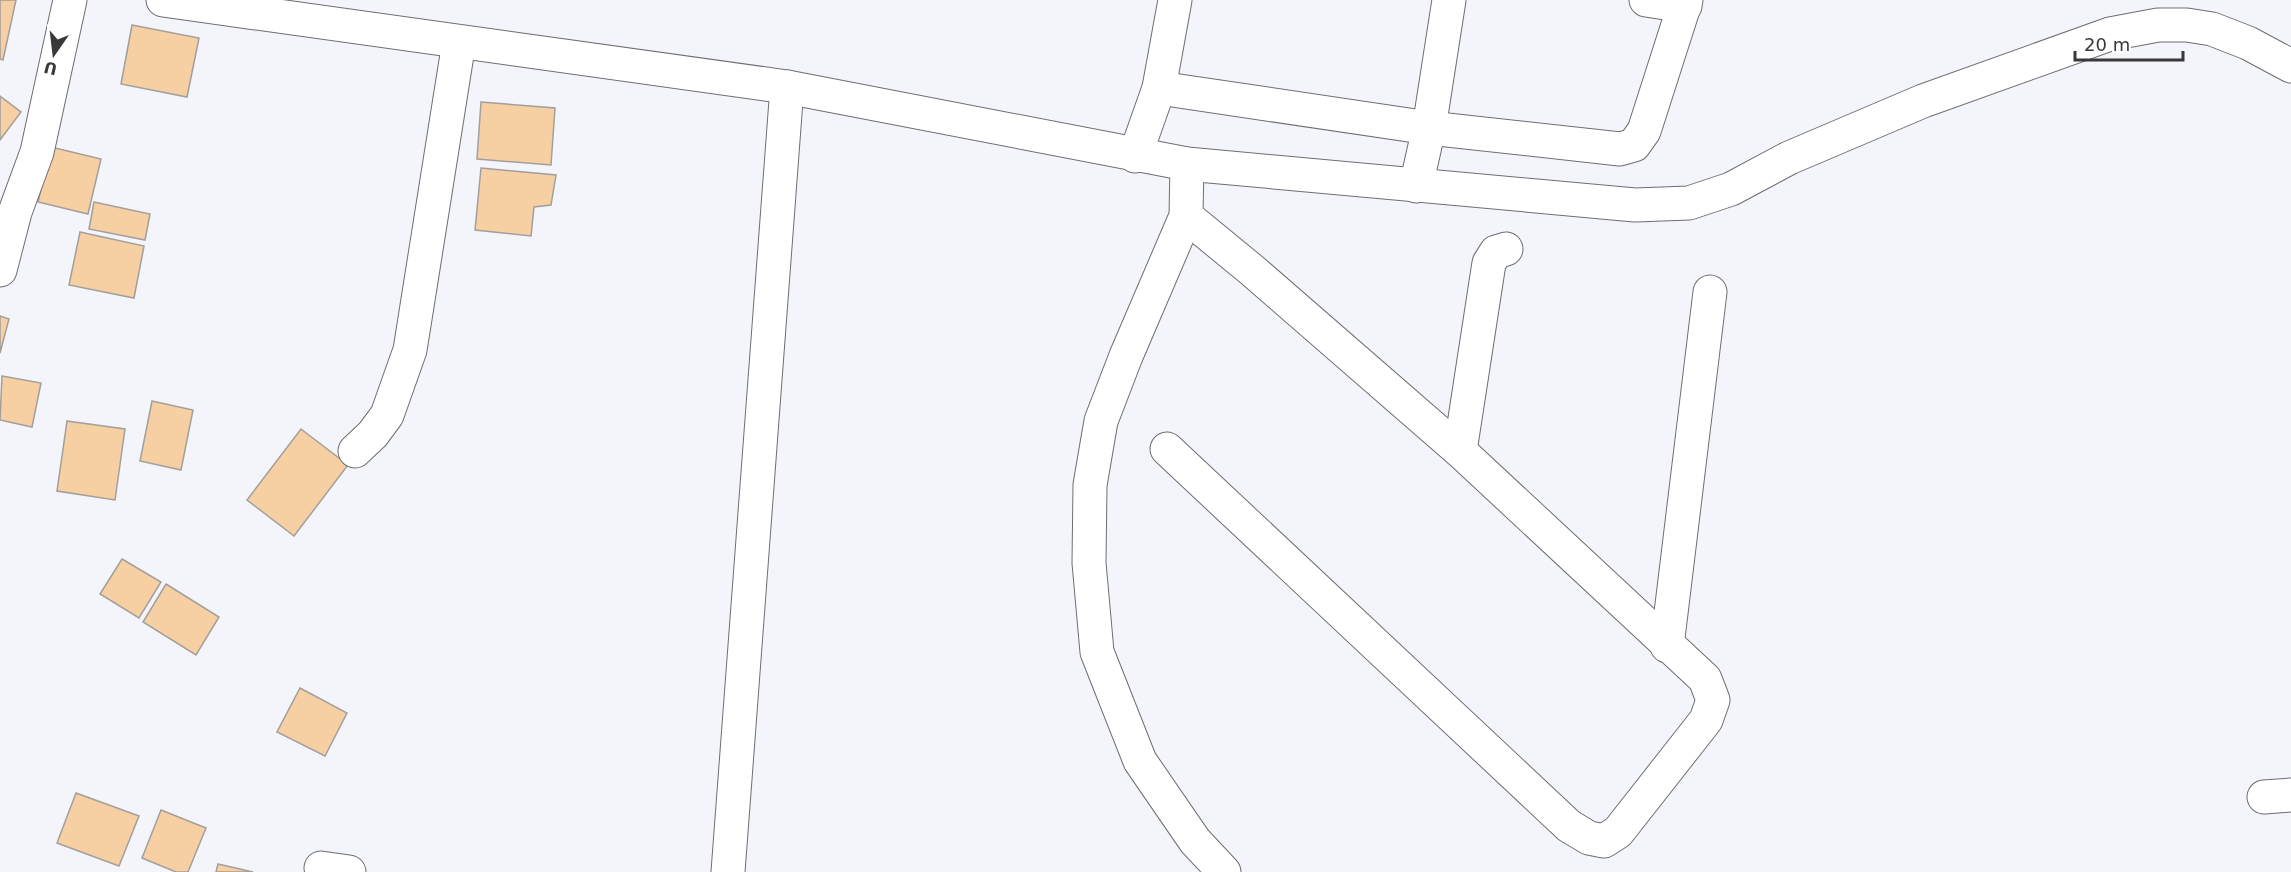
<svg xmlns="http://www.w3.org/2000/svg" width="2291" height="872" font-family="'DejaVu Sans',sans-serif">
<style>
.building{fill:#f6cfa2;stroke:#a29f9c;stroke-width:1.5}
.lines{fill:none;stroke-linecap:round;stroke-linejoin:round}
.minor-casing{stroke:#6e6e72;stroke-width:35}
.minor{stroke:#fff;stroke-width:33}
</style>
<rect width="100%" height="100%" fill="#f4f5fa"/>
<!-- building -->
<g class="building">
<path d="M0,0H16L3,60L0,59Z"/>
<path d="M132,25L199,38L187,97L121,84Z"/>
<path d="M0,96L21,112L0,140Z"/>
<path d="M481,102L555,108L551,165L477,159Z"/>
<path d="M51,147L101,159L88,214L38,202Z"/>
<path d="M481,168L556,175L551,205L534,207L531,236L475,230Z"/>
<path d="M94,202L150,214L145,240L89,229Z"/>
<path d="M80,232L144,246L134,298L69,285Z"/>
<path d="M0,316L9,319L0,353Z"/>
<path d="M2,376L41,383L32,427L0,420Z"/>
<path d="M152,401L193,410L181,470L140,461Z"/>
<path d="M67,421L125,429L115,500L57,491Z"/>
<path d="M301,429L348,465L294,536L247,500Z"/>
<path d="M122,559L161,582L139,618L100,594Z"/>
<path d="M166,584L219,617L196,655L143,622Z"/>
<path d="M300,688L347,713L325,756L277,732Z"/>
<path d="M76,793L139,816L119,866L57,843Z"/>
<path d="M161,810L206,828L188,872H176L142,858Z"/>
<path d="M218,864L253,872H216Z"/>
</g>
<g class="lines">
<!-- minor casing -->
<g class="minor-casing">
<g id="minor">
<path d="M163,0L787,87L1187,164L1635,205L1689,203L1731,189L1789,158L1923,101L2110,34L2158,25H2187L2212,29L2248,43L2291,66"/>
<path d="M1646,0L1685,6"/>
<path d="M1159,88L1429,128L1620,149L1634,145L1644,131L1686,0"/>
<path d="M1135,156L1159,88L1175,0"/>
<path d="M1187,164L1186,216L1126,356L1101,421L1090,485L1089,563L1097,652L1140,761L1195,841L1224,872"/>
<path d="M1416,186L1429,128L1449,0"/>
<path d="M0,270L15,212L37,152L70,0"/>
<path d="M1167,449L1569,826L1589,838L1604,841L1618,832L1706,720L1713,700L1705,679L1460,451L1253,271L1186,216"/>
<path d="M355,451L373,434L387,415L410,350L459,42"/>
<path d="M1460,451L1489,263L1496,252L1506,249"/>
<path d="M1667,646L1710,292"/>
<path d="M2264,797L2291,795"/>
<path d="M321,868L349,872"/>
<path d="M728,872L787,87"/>
</g>
</g>
<!-- minor -->
<use href="#minor" class="minor"/>
</g>
<!-- north arrow -->
<g transform="translate(54 54) rotate(194)" stroke="#ffffff" stroke-width="4.5" paint-order="stroke">
<path d="M0-4.5L10 22L0 15L-10 22Z" fill="#39393a"/>
<text y="-9" font-size="16" font-weight="bold" text-anchor="middle" fill="#39393a">U</text>
</g>
<!-- scale -->
<path d="M2075 51v9h108v-9" fill="none" stroke="#39393a" stroke-width="3"/>
<text x="2084" y="51" font-size="18" fill="#39393a" stroke="#ffffff" stroke-width="4.5" paint-order="stroke">20 m</text>
</svg>
